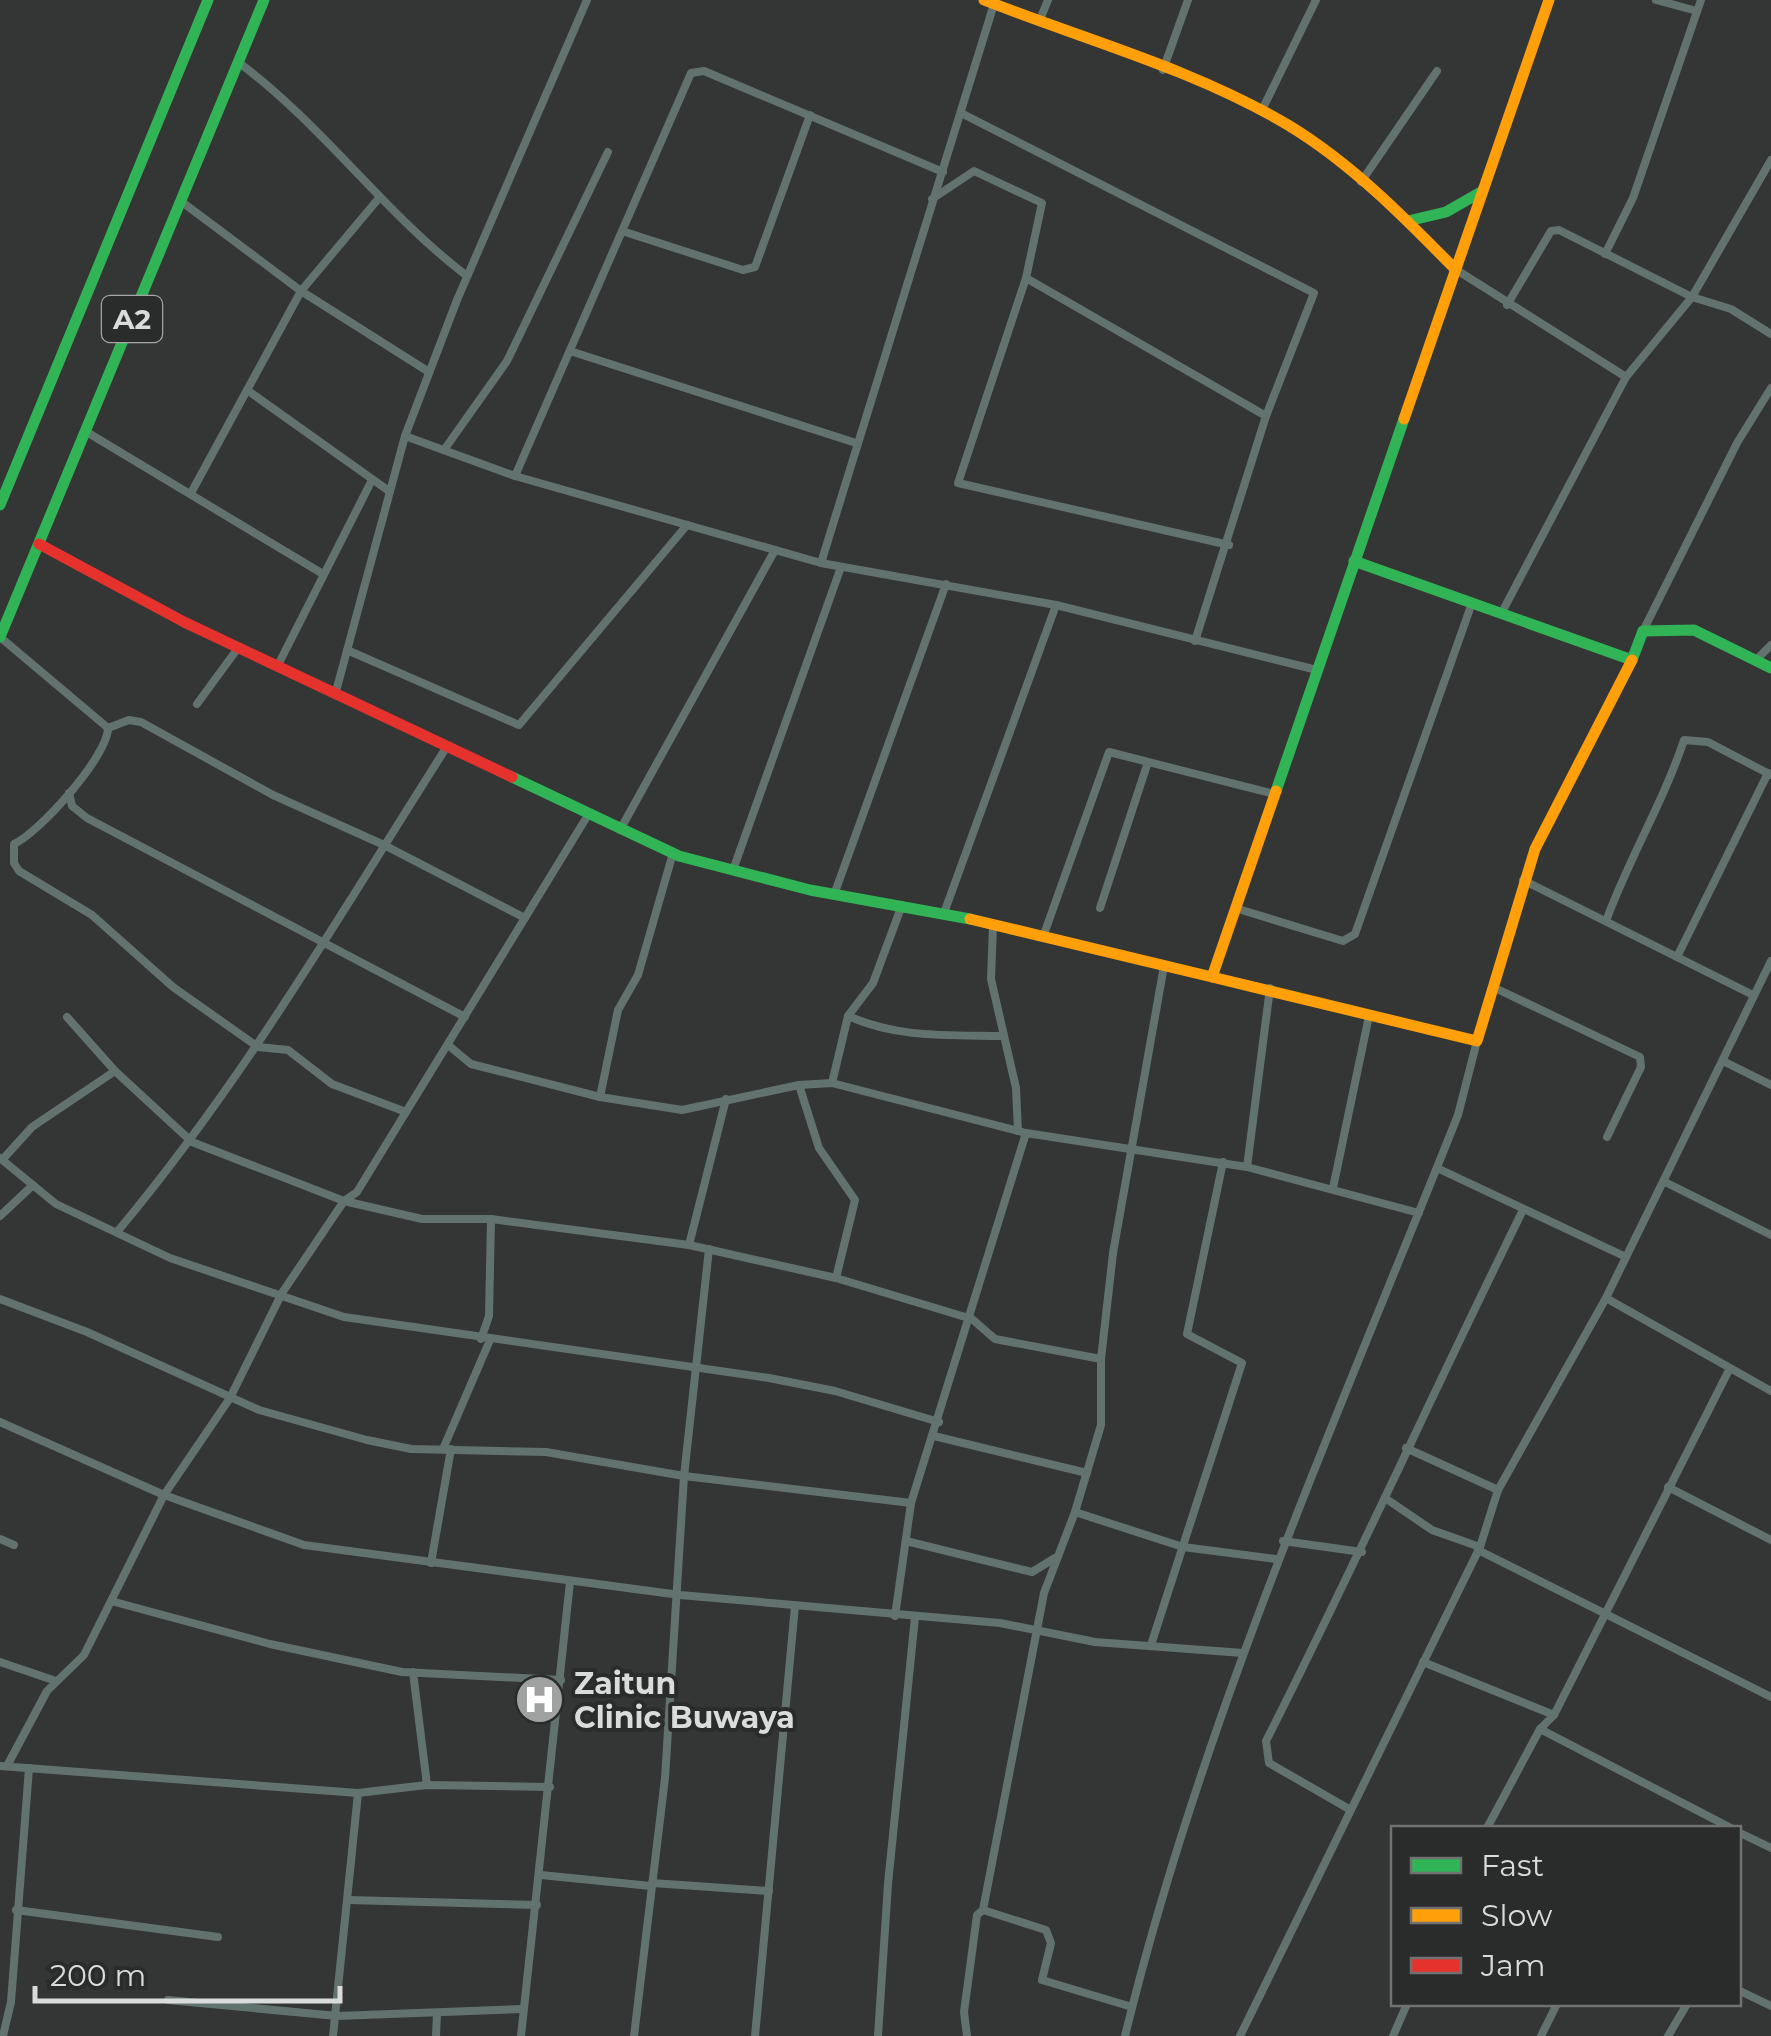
<svg xmlns="http://www.w3.org/2000/svg" width="1771" height="2036" viewBox="0 0 1771 2036" font-family="Montserrat,sans-serif">
	<style>
		.lines { fill: none; stroke-linecap: round; stroke-linejoin: round }
		.street { stroke: #62736f; stroke-width: 8 }
		.fast { stroke: #30b455; stroke-width: 11 }
		.slow { stroke: #ff9f0a; stroke-width: 11 }
		.jam { stroke: #e5322d; stroke-width: 11 }
		.labels { text-anchor: middle; dominant-baseline: central; stroke-width: 8; stroke-linejoin: round; paint-order: stroke }
		.shield { fill: #292c2b; stroke: #a5a7a6; stroke-width: 2.5 }
		.shield-label { font-size: 28px; font-weight: bold; fill: #dadcdb }
		.poi-label { font-size: 30px; font-weight: bold; fill: #dadcdb; stroke: #292c2b; text-anchor: start }
	</style>
	<rect width="100%" height="100%" fill="#343535"/>
	<g class="lines">
		<!-- street -->
		<g class="street">
			<path d="M1656,0L1697,11"/>
			<path d="M1039,22L1048,0"/>
			<path d="M238,62C323,125 383,212 467,276"/>
			<path d="M1163,70L1188,0"/>
			<path d="M1262,110L1316,0"/>
			<path d="M961,113L1314,293L1266,416L1195,641"/>
			<path d="M1361,182L1437,71"/>
			<path d="M932,199L974,171L1042,203L1026,278L1266,416"/>
			<path d="M182,202L301,291L429,372"/>
			<path d="M622,231L743,270L755,267L810,115"/>
			<path d="M1605,254L1633,198L1701,0"/>
			<path d="M1455,269L1626,377"/>
			<path d="M1026,278L958,483L1229,545"/>
			<path d="M1507,305L1551,231L1559,230L1692,297L1731,309L1771,334"/>
			<path d="M570,351L856,443"/>
			<path d="M247,390L389,491"/>
			<path d="M85,431L323,574"/>
			<path d="M405,436L515,476L821,563L1056,605L1317,670"/>
			<path d="M444,450L507,361L608,152"/>
			<path d="M515,476L691,73L704,71L943,172"/>
			<path d="M191,493L301,291L379,198"/>
			<path d="M821,563L994,4"/>
			<path d="M1501,614L1626,377L1692,297L1771,160"/>
			<path d="M1643,631L1737,443L1771,388"/>
			<path d="M0,637L108,728C108,756 39,833 14,844V863L19,871L92,915L173,987L258,1047L288,1050L332,1084L406,1112"/>
			<path d="M347,650L519,725L687,525"/>
			<path d="M1757,659L1771,645"/>
			<path d="M277,667L372,480"/>
			<path d="M335,695L405,436L457,300L587,0"/>
			<path d="M197,704L238,648"/>
			<path d="M108,728L129,720L141,722L273,795L384,845L525,918"/>
			<path d="M69,793L72,806L87,818L465,1017"/>
			<path d="M620,830L775,550"/>
			<path d="M733,870L841,567"/>
			<path d="M1523,880L1753,995"/>
			<path d="M834,895L946,584"/>
			<path d="M1100,908L1147,765"/>
			<path d="M1235,908L1343,941L1355,934L1472,603"/>
			<path d="M944,913L1056,605"/>
			<path d="M1606,921C1629,858 1663,803 1684,740L1708,742L1771,775"/>
			<path d="M993,926L991,979L1016,1088L1018,1131"/>
			<path d="M1043,937L1109,752L1274,794"/>
			<path d="M1677,957L1768,773"/>
			<path d="M1495,988L1640,1057L1641,1067L1607,1137"/>
			<path d="M848,1016C898,1038 946,1035 1001,1036"/>
			<path d="M67,1017L115,1071L192,1142L344,1201L422,1219H491L689,1245L836,1278L972,1319L995,1339L1101,1359"/>
			<path d="M448,1045L471,1064L600,1097L682,1110L799,1085L832,1083L1026,1133L1247,1167L1419,1213"/>
			<path d="M1725,1062L1771,1085"/>
			<path d="M832,1083L848,1016L873,983L902,905"/>
			<path d="M799,1085L819,1148L855,1200L836,1278"/>
			<path d="M600,1097L618,1010L638,975L673,853"/>
			<path d="M0,1158L56,1204L170,1258L344,1317L769,1378L835,1391L939,1422"/>
			<path d="M3,1159L32,1127L115,1071"/>
			<path d="M1247,1167L1270,988"/>
			<path d="M1437,1168L1626,1257"/>
			<path d="M1665,1182L1771,1235"/>
			<path d="M1333,1188L1369,1016"/>
			<path d="M0,1216L33,1185"/>
			<path d="M117,1232C245,1079 339,916 446,748"/>
			<path d="M689,1245L726,1099"/>
			<path d="M1606,1298L1771,1391"/>
			<path d="M0,1299L87,1332L259,1410L367,1440L411,1449L546,1452L684,1476L911,1503"/>
			<path d="M481,1339L489,1316L491,1219"/>
			<path d="M0,1422L164,1495L304,1545L680,1595L1000,1623L1095,1642L1243,1653"/>
			<path d="M934,1436L1087,1473"/>
			<path d="M1406,1448L1498,1490"/>
			<path d="M443,1449L490,1340"/>
			<path d="M1668,1487L1771,1540"/>
			<path d="M1385,1498L1432,1530L1480,1547"/>
			<path d="M1075,1512L1183,1547L1276,1559"/>
			<path d="M0,1539L14,1545"/>
			<path d="M906,1541L1032,1572L1055,1558"/>
			<path d="M1283,1541L1362,1552"/>
			<path d="M1478,1550L1771,1697"/>
			<path d="M431,1563L451,1449"/>
			<path d="M111,1601L270,1644L402,1672L561,1680"/>
			<path d="M895,1616L911,1503L1026,1133"/>
			<path d="M1151,1645L1242,1363L1187,1334L1223,1162"/>
			<path d="M0,1662L56,1681"/>
			<path d="M1423,1662L1554,1715"/>
			<path d="M413,1672L427,1785"/>
			<path d="M1540,1729L1731,1828"/>
			<path d="M0,1766L358,1793L427,1785L550,1787"/>
			<path d="M7,1766L47,1691L84,1655L164,1495L230,1398L282,1293L344,1201L357,1192L588,815"/>
			<path d="M1349,1809L1269,1763L1266,1741C1355,1566 1435,1388 1522,1212"/>
			<path d="M1487,1828L1540,1729L1554,1715L1729,1370"/>
			<path d="M1738,1832L1771,1848"/>
			<path d="M541,1875L651,1886"/>
			<path d="M652,1883L769,1891"/>
			<path d="M348,1900L537,1905"/>
			<path d="M16,1910L218,1937"/>
			<path d="M983,1910L1046,1930L1051,1943L1042,1980L1132,2007"/>
			<path d="M1738,1990L1771,2006"/>
			<path d="M168,2000L337,2016L523,2009"/>
			<path d="M3,2036L11,2002L29,1768"/>
			<path d="M333,2036L358,1793"/>
			<path d="M436,2036L437,2014"/>
			<path d="M521,2036L570,1582"/>
			<path d="M634,2036L665,1778L684,1476L709,1249"/>
			<path d="M755,2036L795,1606"/>
			<path d="M878,2036L888,1884L915,1617"/>
			<path d="M967,2036L964,2012L977,1915L983,1910L1044,1593L1075,1512L1101,1425V1359L1113,1253L1164,966"/>
			<path d="M1125,2036C1203,1716 1337,1419 1458,1115L1477,1041"/>
			<path d="M1240,2036L1480,1547L1498,1490L1606,1298L1771,961"/>
			<path d="M1393,2036L1407,2004"/>
			<path d="M1541,2036L1557,2004"/>
			<path d="M1668,2036L1687,2004"/>
		</g>
		<!-- fast -->
		<g class="fast">
			<path d="M1408,221L1446,212L1481,192"/>
			<path d="M0,505L208,0"/>
			<path d="M1354,561L1632,660L1643,631L1694,630L1771,668"/>
			<path d="M0,637L264,0"/>
			<path d="M512,777L679,856L810,890L970,919"/>
			<path d="M1276,791L1404,419"/>
		</g>
		<!-- slow -->
		<g class="slow">
			<path d="M984,0C1085,40 1194,69 1288,125C1351,163 1404,217 1455,269"/>
			<path d="M1404,419L1549,0"/>
			<path d="M970,919L1212,977L1276,791"/>
			<path d="M1212,977L1477,1041L1535,849L1632,660"/>
		</g>
		<!-- jam -->
		<path class="jam" d="M39,544L184,622L512,777"/>
	</g>
	<!-- icons -->
	<defs>
		<symbol id="hospital-disc" viewBox="-11 -11 22 22"><circle r="9.5" fill="#a0a2a1" stroke="#292c2b"/><path d="M-5-5h3v3.5h4V-5h3V5h-3V1.5h-4V5h-3Z" fill="#fff"/></symbol>
	</defs>
	<g fill-rule="evenodd">
		<use href="#hospital-disc" x="512" y="1672" width="55" height="55"/>
	</g>
	<g class="labels">
		<!-- shield labels -->
		<rect class="shield" x="102" y="296" width="60" height="46" rx="8"/>
		<g class="shield-label">
			<text x="132" y="319">A2</text>
		</g>
		<!-- poi labels -->
		<g class="poi-label">
			<text x="574" y="1683">Zaitun<tspan x="574" dy="34">Clinic Buwaya</tspan></text>
		</g>
	</g>
	<!-- legend -->
	<rect x="1391" y="1826" width="350" height="180" fill="#292c2b" stroke="#707271" stroke-width="2.5"/>
	<rect x="1411" y="1858" width="50" height="15" fill="#30b455" stroke="#707271" stroke-width="2.5"/>
	<text x="1481" y="1876" font-size="30" fill="#dadcdb">Fast</text>
	<rect x="1411" y="1908" width="50" height="15" fill="#ff9f0a" stroke="#707271" stroke-width="2.5"/>
	<text x="1481" y="1926" font-size="30" fill="#dadcdb">Slow</text>
	<rect x="1411" y="1958" width="50" height="15" fill="#e5322d" stroke="#707271" stroke-width="2.5"/>
	<text x="1481" y="1976" font-size="30" fill="#dadcdb">Jam</text>
	<!-- scale -->
	<path d="M35 1986v15h305v-15" fill="none" stroke="#dadcdb" stroke-width="5"/>
	<text x="50" y="1986" font-size="30" fill="#dadcdb" stroke="#292c2b" stroke-width="8" paint-order="stroke">200 m</text>
</svg>
